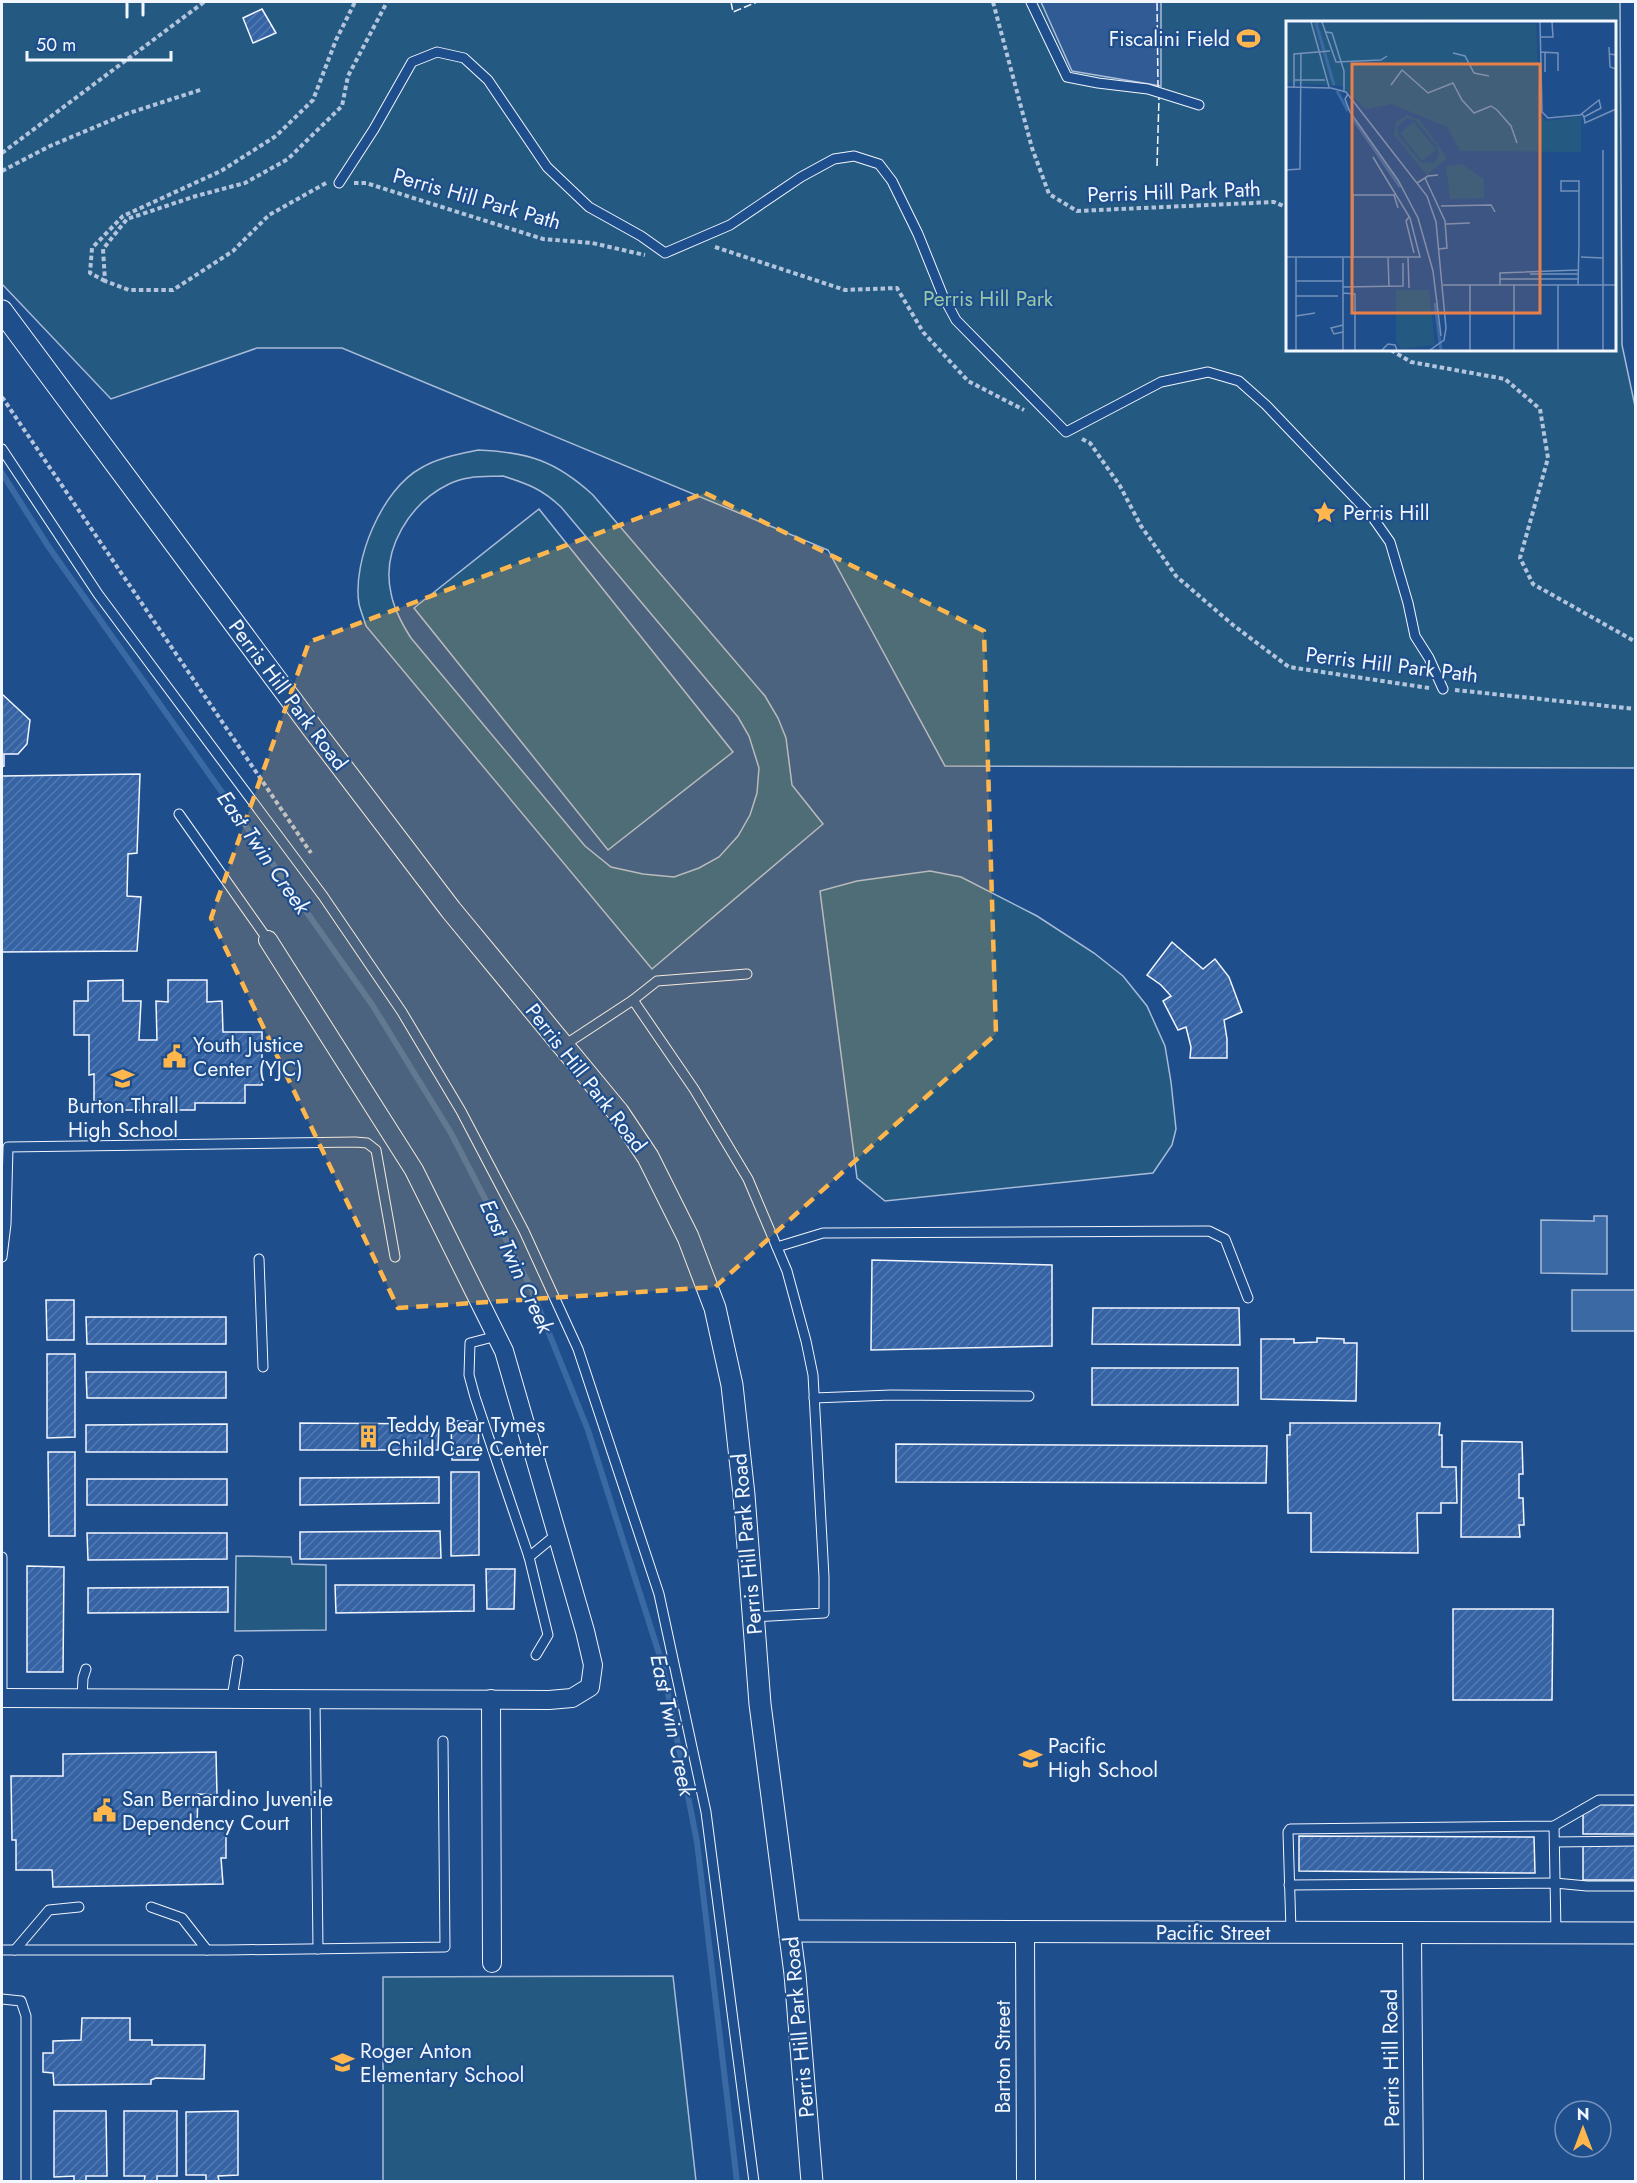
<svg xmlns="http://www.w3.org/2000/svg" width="1637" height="2183" viewBox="0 0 1637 2183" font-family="Jost,sans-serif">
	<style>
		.green { fill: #245a82; stroke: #a8bbd7; stroke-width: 1.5; fill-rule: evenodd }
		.parking { fill: #305b95; stroke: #a8bbd7; stroke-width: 1.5 }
		.water { fill: #3b69a3; stroke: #a8bbd7; stroke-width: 1.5 }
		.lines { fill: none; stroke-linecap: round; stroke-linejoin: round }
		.stream { stroke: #3b69a3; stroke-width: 6 }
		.building { fill: url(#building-hatch); stroke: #f2f6ff; stroke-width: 1.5 }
		.service-casing { stroke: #f2f6ff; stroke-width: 11 }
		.minor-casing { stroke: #f2f6ff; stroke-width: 20 }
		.tertiary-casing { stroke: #f2f6ff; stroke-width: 23 }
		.path { stroke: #b3c4dc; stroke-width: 4; stroke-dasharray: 4.5 3; stroke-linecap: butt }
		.service { stroke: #1f4e8c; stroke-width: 9 }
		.minor { stroke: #1f4e8c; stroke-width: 18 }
		.tertiary { stroke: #1f4e8c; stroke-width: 21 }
		.fence { stroke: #f2f6ff; stroke-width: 1.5; stroke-dasharray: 8 3; stroke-linecap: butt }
		.wall { stroke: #f2f6ff; stroke-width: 3 }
		.marked { fill: #ffb74d; fill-opacity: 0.2; stroke: #ffb74d; stroke-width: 4.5; stroke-dasharray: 12 8; stroke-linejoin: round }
		.labels { text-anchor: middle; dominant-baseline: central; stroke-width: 4.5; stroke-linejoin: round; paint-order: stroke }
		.poi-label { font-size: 21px; fill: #f2f6ff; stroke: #1f4e8c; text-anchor: start }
		.street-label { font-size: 21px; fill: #f2f6ff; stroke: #1f4e8c }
		.park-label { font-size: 21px; fill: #97c8a6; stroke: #1f4e8c }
		.water-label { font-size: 22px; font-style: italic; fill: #f2f6ff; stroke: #1f4e8c }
		.inset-river { fill: none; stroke: #3b69a3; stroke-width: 3 }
		.inset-road { fill: none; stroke: #7391ba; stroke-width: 1.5 }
		.view { fill: #ea8049; fill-opacity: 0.15; stroke: #ea8049; stroke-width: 3 }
		.inset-edge { fill: none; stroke: #f2f6ff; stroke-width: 3 }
	</style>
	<defs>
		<pattern id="building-hatch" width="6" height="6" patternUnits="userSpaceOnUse" patternTransform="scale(1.5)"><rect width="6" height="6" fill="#3563a3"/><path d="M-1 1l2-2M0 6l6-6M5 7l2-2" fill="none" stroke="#537ab1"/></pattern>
	</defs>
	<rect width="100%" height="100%" fill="#1f4e8c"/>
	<!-- green -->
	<g class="green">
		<path d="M2,2H1620L1622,345L1636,411L1635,768L945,766L828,550L342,348H257L111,399L2,284ZM1288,22H1614V350H1288Z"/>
		<path d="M478,450C528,452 556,461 593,495L765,696L778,718L786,738L792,785L823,824L652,969L366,626C364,619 361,612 359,604C352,561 382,489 421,468C437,458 459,454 478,450ZM503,476C528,484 542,489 561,507L738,717L749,736L759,768L757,793L750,815L738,836L719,857L699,868L674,877L643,874L611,867L585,846L411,638C402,624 394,610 391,593C381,549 410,503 449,484C466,475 486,477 503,476Z"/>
		<path d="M539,509L733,752L608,850L414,608Z"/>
		<path d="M930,871L961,877L1037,916L1094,953L1123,976L1147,1006L1165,1046L1171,1082L1176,1129L1172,1145L1153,1173L885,1201L857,1178L820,891L857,881Z"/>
		<path d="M236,1556L291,1557L292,1564L326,1565V1630L235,1631Z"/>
		<path d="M673,1976L696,2181H383V1977Z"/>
	</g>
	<!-- parking -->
	<path class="parking" d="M1041,2H1161V86L1072,71Z"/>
	<!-- water -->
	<g class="water">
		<path d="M1594,1216H1607V1274L1541,1273V1220L1594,1221Z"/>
		<rect x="1572" y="1290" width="63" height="41"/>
	</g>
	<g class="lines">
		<!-- stream -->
		<path class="stream" d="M2,473L48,546L373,1006L451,1133L530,1286L588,1430L662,1663L697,1842L737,2182"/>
	</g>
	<!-- building -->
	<g class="building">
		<path d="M262,9L276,33L253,43L243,18Z"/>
		<path d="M2,694L30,720L27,744L18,754H4V766L2,767Z"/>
		<path d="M140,774L137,853L128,854L127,896L141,897L137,951L2,952V776Z"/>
		<path d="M1172,942L1203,969L1215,959L1229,977L1242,1012L1224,1020L1227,1039V1058H1190L1191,1047L1186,1027L1178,1030L1163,1001L1171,996L1161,985L1147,975Z"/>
		<path d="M123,980V1001H141L139,1040H157L156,1001L168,1002V980H207V1002L222,1001L223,1032H262V1085H245V1103H195V1110H107V1104H94V1074L89,1075V1035H74V1001H88V981Z"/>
		<path d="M872,1260L1052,1265V1346L871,1350Z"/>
		<path d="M46,1300H74V1340H47Z"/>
		<path d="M1093,1308H1239L1240,1345L1092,1344Z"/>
		<path d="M86,1317H226V1344H87Z"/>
		<path d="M1317,1338L1344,1339V1343H1357L1356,1401L1261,1399V1339H1294V1343L1317,1342Z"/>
		<path d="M47,1354H75V1437L47,1438Z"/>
		<rect x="1092" y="1368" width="146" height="37"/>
		<path d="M86,1372H226V1398H87Z"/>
		<path d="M451,1421H479L478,1460H452Z"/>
		<path d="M300,1423L439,1424L438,1450H300Z"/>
		<path d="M1290,1423H1440L1439,1435H1442V1467H1456L1457,1503H1441V1513H1417L1418,1553L1311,1552V1513H1288L1287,1435H1290Z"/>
		<path d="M227,1424V1452H86V1425Z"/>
		<path d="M1462,1441L1522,1442L1523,1474H1519V1498H1523L1524,1525H1519L1520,1537H1461Z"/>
		<path d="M896,1444L1267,1446L1266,1483L896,1482Z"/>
		<path d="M48,1452H75V1536H49Z"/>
		<path d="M451,1472H479V1555L451,1556Z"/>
		<path d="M439,1477V1503L300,1505V1478Z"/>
		<rect x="87" y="1479" width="140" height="26"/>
		<path d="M440,1531L441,1558L300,1559V1532Z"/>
		<path d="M87,1533H227V1559L88,1560Z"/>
		<path d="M27,1566L64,1567L63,1672H27Z"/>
		<path d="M486,1569H515L514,1609H487Z"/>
		<path d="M335,1585H474V1611L336,1613Z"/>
		<path d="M228,1587V1612L88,1613V1588Z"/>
		<path d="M1453,1609H1553L1552,1700H1453Z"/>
		<path d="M216,1752L217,1795L198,1794L197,1826L226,1827V1858H221L223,1884L53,1887L52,1870H16V1840H12L11,1776H63V1754Z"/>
		<path d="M1583,1804L1636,1805V1834H1583Z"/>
		<path d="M1299,1836L1534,1837L1535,1873L1299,1871Z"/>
		<path d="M1583,1844L1636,1845V1880H1583Z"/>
		<path d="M82,2018H130V2040H152V2045H205L204,2079L156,2078L151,2080V2084L54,2085L53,2073L43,2072V2053H53V2041L81,2040Z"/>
		<path d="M54,2111H106L107,2176H86V2182H74V2176L54,2177Z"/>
		<path d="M124,2111H177V2176H157V2182H144L145,2176H124Z"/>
		<path d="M238,2111V2175L218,2176L219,2181H206V2175H186V2112Z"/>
	</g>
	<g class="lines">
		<defs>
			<g id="service">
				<path d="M1031,2L1067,77L1098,83L1148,89L1199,105"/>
				<path d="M339,183L374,129L412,62L437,52L464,58L488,80L547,167L589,207L641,236L665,253L730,225L801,177L834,159L854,156L879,164L892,181L918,234L943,296L956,320L1066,432L1161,382L1208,372L1239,381L1266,405L1371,515L1390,542L1408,603L1415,636L1429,658L1443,689"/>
				<path d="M2,449L98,594L323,896L402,1012L461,1111L524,1231L578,1349L659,1594L706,1812L754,2182"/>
				<path d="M179,814L268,940"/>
				<path d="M633,1000L694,1089L748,1179L787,1271L806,1341L813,1375L824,1577V1613L754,1617"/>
				<path d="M563,1046L633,1000L657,981L747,974"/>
				<path d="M777,1247L823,1233L1209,1231L1225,1239L1248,1298"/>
				<path d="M2,1257L6,1224L8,1147L355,1142L367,1143L376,1150L395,1257"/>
				<path d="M259,1259L263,1367"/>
				<path d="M497,1336L470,1343L469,1375L475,1397L529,1557L548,1635L536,1655"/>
				<path d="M814,1398L891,1395L1029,1396"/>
				<path d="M2,1557V1698"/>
				<path d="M529,1557L557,1534"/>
				<path d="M82,1698L83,1678L86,1669"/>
				<path d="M232,1698L238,1660"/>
				<path d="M315,1699L318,1949"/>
				<path d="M1554,1826L1556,1932"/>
				<path d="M1555,1842L1636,1841"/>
				<path d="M1289,1885L1555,1883L1587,1886H1636"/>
				<path d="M151,1907L182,1918L207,1950"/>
				<path d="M1291,1931L1288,1832L1290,1829L1554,1826L1599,1800H1636"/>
				<path d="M2,1950H227L445,1947L443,1741"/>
				<path d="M15,1950L49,1910L79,1907"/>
				<path d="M2,1999L21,2001L26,2016V2182"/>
			</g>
			<g id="minor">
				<path d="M2,1698L549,1700L572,1698L590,1687L593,1665L585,1631L504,1351L414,1170L268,940"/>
				<path d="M491,1699L492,1963"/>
				<path d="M1025,1932L1026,2182"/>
				<path d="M1412,1934L1414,2182"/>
			</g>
			<g id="tertiary">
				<path d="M2,311L313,729L451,910L618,1112L648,1157L688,1237L715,1308L732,1385L744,1495L760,1704L795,1974L812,2182"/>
				<path d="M791,1931L1636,1933"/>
			</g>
		</defs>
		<!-- service casing -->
		<use href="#service" class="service-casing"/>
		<!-- minor casing -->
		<use href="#minor" class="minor-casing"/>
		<!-- tertiary casing -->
		<use href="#tertiary" class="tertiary-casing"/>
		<!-- path -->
		<g class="path">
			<path d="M993,2L1032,148L1049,194L1077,211L1274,202L1288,208"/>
			<path d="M2,153L204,2"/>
			<path d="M2,171L50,146L126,114L203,89"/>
			<path d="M326,183L269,215L233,251L173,290H129L105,281L103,249L127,219L196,196L245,183L288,159L342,106L348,76L387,2"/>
			<path d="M354,183H366L543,239L592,243L645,255"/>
			<path d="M715,247L845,290L897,288L923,332L968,381L1024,410"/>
			<path d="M105,281L90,273L92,248L123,216L221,171L276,136L313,100L336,40L355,2"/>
			<path d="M1391,350L1411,362L1505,379L1540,409L1548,458L1520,558L1533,584L1636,642"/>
			<path d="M2,397L311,853"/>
			<path d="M1082,439L1090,443L1120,486L1141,526L1176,576L1233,625L1289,667L1429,688"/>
			<path d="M1455,690L1636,709"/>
		</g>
		<!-- service -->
		<use href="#service" class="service"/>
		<!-- minor -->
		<use href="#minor" class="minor"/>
		<!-- tertiary -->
		<use href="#tertiary" class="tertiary"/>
		<!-- fence -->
		<g class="fence">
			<path d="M731,2L733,12L757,2"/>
			<path d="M1157,3L1158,87"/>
			<path d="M1157,166L1159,98"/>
		</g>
		<!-- wall -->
		<g class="wall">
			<path d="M127,2V17"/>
			<path d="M143,2V15"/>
		</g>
	</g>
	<!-- marked area -->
	<path class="marked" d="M705,493L984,631L996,1034L715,1287L398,1308L211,918L309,642Z"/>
	<!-- icons -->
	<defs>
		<symbol id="stadium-bare" viewBox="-9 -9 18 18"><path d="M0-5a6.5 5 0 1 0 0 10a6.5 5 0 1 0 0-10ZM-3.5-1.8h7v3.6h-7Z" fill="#ffb74d" stroke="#1f4e8c" stroke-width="2.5" paint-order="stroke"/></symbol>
		<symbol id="sight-bare" viewBox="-9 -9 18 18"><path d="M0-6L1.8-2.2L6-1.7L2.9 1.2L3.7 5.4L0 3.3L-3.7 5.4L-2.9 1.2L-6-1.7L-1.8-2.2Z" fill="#ffb74d" stroke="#1f4e8c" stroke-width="2.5" paint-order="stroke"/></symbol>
		<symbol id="civic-bare" viewBox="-9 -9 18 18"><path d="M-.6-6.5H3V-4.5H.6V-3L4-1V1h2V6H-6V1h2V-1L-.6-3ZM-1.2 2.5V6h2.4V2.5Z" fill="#ffb74d" stroke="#1f4e8c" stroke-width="2.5" paint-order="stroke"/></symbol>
		<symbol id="school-bare" viewBox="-9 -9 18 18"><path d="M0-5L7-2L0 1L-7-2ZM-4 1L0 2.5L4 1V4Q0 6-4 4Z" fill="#ffb74d" stroke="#1f4e8c" stroke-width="2.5" paint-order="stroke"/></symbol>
		<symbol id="building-bare" viewBox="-9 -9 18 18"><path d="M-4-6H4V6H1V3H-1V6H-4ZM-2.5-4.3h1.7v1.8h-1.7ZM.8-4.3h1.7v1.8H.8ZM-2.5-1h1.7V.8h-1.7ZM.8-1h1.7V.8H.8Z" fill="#ffb74d" stroke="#1f4e8c" stroke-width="2.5" paint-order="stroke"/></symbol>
	</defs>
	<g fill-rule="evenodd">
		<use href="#stadium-bare" x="1232" y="22" width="33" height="33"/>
		<use href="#sight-bare" x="1308" y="496" width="33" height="33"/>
		<use href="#civic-bare" x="158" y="1040" width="33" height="33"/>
		<use href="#school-bare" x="106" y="1062" width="33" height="33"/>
		<use href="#building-bare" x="352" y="1420" width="33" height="33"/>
		<use href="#school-bare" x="1014" y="1742" width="33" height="33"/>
		<use href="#civic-bare" x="88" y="1794" width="33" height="33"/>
		<use href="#school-bare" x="326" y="2046" width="33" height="33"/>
	</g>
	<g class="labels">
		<!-- poi labels -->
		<g class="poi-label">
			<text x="1230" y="39" text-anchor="end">Fiscalini Field</text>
			<text x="1343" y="513">Perris Hill</text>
			<text x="193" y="1045">Youth Justice<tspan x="193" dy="24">Center (YJC)</tspan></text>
			<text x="123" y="1106" text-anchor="middle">Burton Thrall<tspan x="123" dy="24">High School</tspan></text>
			<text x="387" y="1425">Teddy Bear Tymes<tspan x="387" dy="24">Child Care Center</tspan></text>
			<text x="1048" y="1746">Pacific<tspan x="1048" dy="24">High School</tspan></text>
			<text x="122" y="1799">San Bernardino Juvenile<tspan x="122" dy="24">Dependency Court</tspan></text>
			<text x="360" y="2051">Roger Anton<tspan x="360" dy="24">Elementary School</tspan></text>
		</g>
		<!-- street labels -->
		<g class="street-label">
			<text transform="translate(1174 192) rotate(-2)">Perris Hill Park Path</text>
			<text transform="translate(477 199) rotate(16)">Perris Hill Park Path</text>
			<text transform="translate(1392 665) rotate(7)">Perris Hill Park Path</text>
			<text transform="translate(288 695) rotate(53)">Perris Hill Park Road</text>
			<text transform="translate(586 1078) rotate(52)">Perris Hill Park Road</text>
			<text transform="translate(747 1544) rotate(-95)">Perris Hill Park Road</text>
			<text x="1213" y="1933">Pacific Street</text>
			<text transform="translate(799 2027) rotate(-95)">Perris Hill Park Road</text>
			<text transform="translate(1003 2057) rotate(-90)">Barton Street</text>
			<text transform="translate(1391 2058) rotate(-91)">Perris Hill Road</text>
		</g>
		<!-- park labels -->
		<g class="park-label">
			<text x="988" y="299">Perris Hill Park</text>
		</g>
		<!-- water labels -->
		<g class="water-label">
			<text transform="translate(264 852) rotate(55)">East Twin Creek</text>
			<text transform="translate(517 1266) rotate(65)">East Twin Creek</text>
			<text transform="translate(673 1725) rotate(78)">East Twin Creek</text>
		</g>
	</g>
	<!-- overview -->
	<g transform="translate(1286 21)">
		<rect width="330" height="330" fill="#1f4e8c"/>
		<path d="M0,2L250,3L254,95L261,100L295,95V131L174,130L161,106L106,83L79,88L56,65L0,62ZM121,94L134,99L161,137L141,154L108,114L110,101ZM120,97L129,99L151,125L153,134L149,141L136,142L113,116L111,106ZM128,101L150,129L136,140L114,112ZM176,143L198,158V177L164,178L160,145ZM110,269H143L149,324L115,328L110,320Z" fill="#245a82" fill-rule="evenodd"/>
		<path class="inset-river" d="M30,2L48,64M51,70L62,90M68,99L114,166M149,282L155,329"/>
		<path class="inset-road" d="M25,1L43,66M36,1L50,41L95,39L101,35M254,1L256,91L262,97L294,94L313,79L315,87L298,96L296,93M40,11L46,12L58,50V70M254,16H267L266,1M323,26L324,46L330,48V34L324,33M255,31L272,32V50M259,31V51M167,32L179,35L188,52L203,55M8,59H39M105,64L116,49L142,72L167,62L176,79L188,92L205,85L211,89L225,105L231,122M0,66L45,67L60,71L141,175L150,201L160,307L158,319L144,329M8,66V33L44,30M62,73L59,78L64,91L112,159L132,197L147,250L155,315M298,96L299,102L330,88M0,149L14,148L15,33M139,157L159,200L161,227L153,228M131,162L142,155L152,154M155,185L205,184L209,191M123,196L120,200L128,232M160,203L184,202M0,236H134L124,197L87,136M295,236L317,237M67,237V174H108L112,187M102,237L103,265M122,237L123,267M244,253H292M214,258H292M10,260H56M157,264H330M184,264V329M214,264V252L292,249M228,264V329M292,264L293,224V160H275V170H293M57,266L117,265V242M57,272L69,273V329M10,275H52M10,295L29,292M57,304L45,307L48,313L57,311M10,329V237M57,329V237M96,329L102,323L109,324L111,329M272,329V264M317,329V129"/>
		<path class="view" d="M66,43H254V292H66Z"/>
		<rect width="330" height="330" class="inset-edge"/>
	</g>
	<!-- border -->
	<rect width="1637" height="2183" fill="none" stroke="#f2f6ff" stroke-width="6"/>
	<!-- north arrow -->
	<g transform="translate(1583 2129)"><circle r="28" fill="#1f4e8c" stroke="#7391ba" stroke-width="1.5"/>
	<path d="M0-4.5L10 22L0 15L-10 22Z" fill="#ffb74d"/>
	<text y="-9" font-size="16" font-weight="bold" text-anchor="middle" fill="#f2f6ff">N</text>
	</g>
	<!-- scale -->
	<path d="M27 51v9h144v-9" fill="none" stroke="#f2f6ff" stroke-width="3"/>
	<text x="36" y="51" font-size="18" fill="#f2f6ff" stroke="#1f4e8c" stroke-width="4.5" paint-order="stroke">50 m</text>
</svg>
